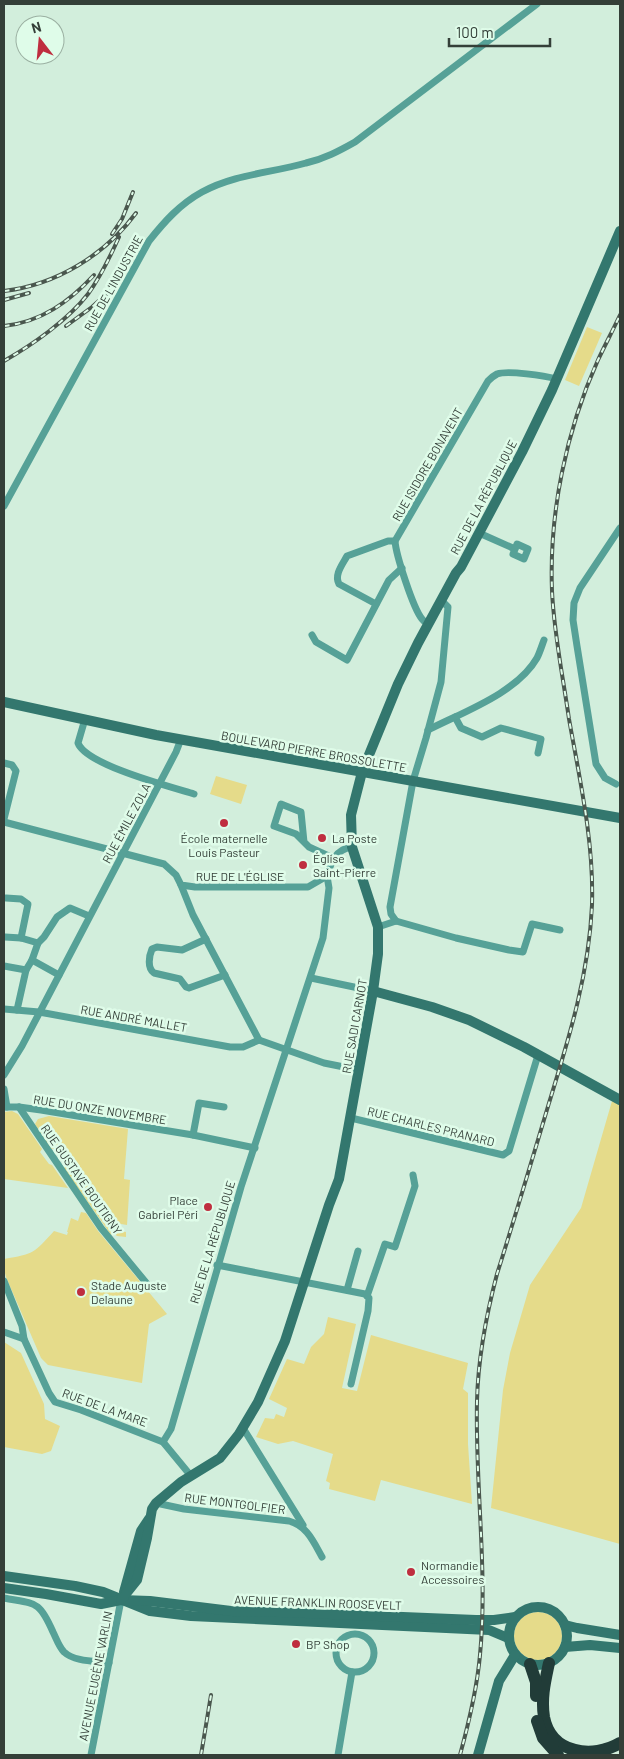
<svg xmlns="http://www.w3.org/2000/svg" width="624" height="1759" viewBox="0 0 624 1759" font-family="Barlow,sans-serif">
	<style>
		.green { fill: #e5db8a }
		.lines { fill: none; stroke-linecap: round; stroke-linejoin: round }
		.street { stroke: #56a197; stroke-width: 7 }
		.secondary { stroke: #33776e; stroke-width: 10 }
		.highway { stroke: #213c38; stroke-width: 12 }
		.rail-casing { stroke: #4a574e; stroke-width: 4 }
		.rail { stroke: #dffce9; stroke-width: 2; stroke-dasharray: 5.5; stroke-linecap: butt }
		.poi-dot { fill: #bf2e3f; stroke: #dffce9; stroke-width: 2 }
		.labels { text-anchor: middle; dominant-baseline: central; stroke-width: 5; stroke-linejoin: round; paint-order: stroke }
		.street-label { font-size: 12px; fill: #343f38; stroke: #dffce9 }
		.poi-label { font-size: 12px; fill: #343f38; stroke: #dffce9; text-anchor: start }
	</style>
	<rect width="100%" height="100%" fill="#d2eedc"/>
	<!-- green -->
	<g class="green">
		<path d="M587,327L602,333L579,386L565,380Z"/>
		<path d="M216,776L247,785L241,804L210,794Z"/>
		<path d="M612,1101L620,1105V1544L491,1508L503,1390L510,1353L530,1285L581,1208Z"/>
		<path d="M12,1111L18,1114L42,1149L40,1152L49,1164L52,1165L68,1188L4,1179V1112Z"/>
		<path d="M49,1116L128,1129L124,1179L130,1180L127,1225L121,1224L120,1231L126,1232V1237L117,1236L114,1233L111,1235L64,1168L66,1166L55,1149H51L35,1124L38,1119Z"/>
		<path d="M81,1212L86,1213L98,1231L167,1314L149,1324L142,1383L48,1365L41,1358L6,1277L4,1269V1259C34,1254 34,1253 54,1231L67,1235L68,1232H67L71,1218L78,1221Z"/>
		<path d="M328,1317L356,1324L342,1388L357,1391L371,1335L468,1363L463,1389L468,1393V1444L472,1504L381,1480L375,1501L329,1489L330,1483L326,1481L333,1454L293,1441L278,1444L256,1437L265,1418L274,1419L276,1414L284,1417L287,1408L269,1399L287,1359L304,1364L311,1347L324,1334Z"/>
		<path d="M4,1342L21,1353L44,1404L45,1419L60,1426L51,1451L42,1454L4,1447Z"/>
		<circle cx="538" cy="1636" r="24"/>
	</g>
	<g class="lines">
		<!-- street -->
		<g class="street">
			<path d="M4,506L149,241C164,222 180,204 202,192C235,174 271,173 306,163C324,159 339,151 355,142L537,4"/>
			<path d="M479,533L515,549"/>
			<path d="M517,544L528,549L524,559L513,554Z"/>
			<path d="M376,604L339,584C334,575 342,565 347,556L388,541H395"/>
			<path d="M428,623C425,622 424,622 422,619C413,608 396,555 395,541L488,381C491,378 493,376 497,374C508,370 545,376 557,379"/>
			<path d="M312,635L316,642L347,660L389,580L402,568"/>
			<path d="M455,717L461,728L482,737L501,728L541,739L538,753"/>
			<path d="M85,719L78,743C86,765 171,787 194,794"/>
			<path d="M428,730C463,712 517,693 537,658C540,652 542,645 544,640"/>
			<path d="M4,763L12,765L16,771L4,819"/>
			<path d="M616,784L605,778L596,764L577,646L573,620L574,603L580,588L620,528"/>
			<path d="M4,822L164,864L176,875L181,885L195,887H308L327,876C331,862 336,849 352,847"/>
			<path d="M304,842L296,834L274,826L281,804L301,812L304,842L309,847L333,858"/>
			<path d="M181,885L193,915L259,1040L324,1063L359,1070"/>
			<path d="M6,898L21,899L28,904L21,938L38,943"/>
			<path d="M396,921L391,914L390,907L413,781L426,738L441,682L448,607L441,600"/>
			<path d="M378,927L396,921L456,938L509,950L523,952L532,924L560,930"/>
			<path d="M5,937L21,938"/>
			<path d="M206,939L182,950L157,947L152,949C149,956 147,968 154,973L180,979L186,987L189,988L225,975"/>
			<path d="M32,960L59,975"/>
			<path d="M4,966L26,970"/>
			<path d="M311,978L373,991"/>
			<path d="M4,1009L39,1012L230,1047H243L259,1040"/>
			<path d="M17,1010L26,970L32,960L38,943L44,937L57,917L70,908L89,916"/>
			<path d="M4,1075L22,1046L176,752L181,739"/>
			<path d="M4,1089L7,1107"/>
			<path d="M4,1107H19L41,1110L193,1135L255,1148"/>
			<path d="M19,1107L101,1228L148,1285"/>
			<path d="M351,1118L503,1155L509,1151L538,1055"/>
			<path d="M193,1135L199,1103L224,1107"/>
			<path d="M217,1265L365,1294L369,1298L368,1311L351,1384"/>
			<path d="M4,1281L22,1326L24,1339"/>
			<path d="M347,1290L358,1251"/>
			<path d="M367,1296L385,1244L395,1247L415,1186L413,1175"/>
			<path d="M4,1332L24,1339L49,1393L55,1402L81,1410L163,1442L191,1476"/>
			<path d="M243,1428L303,1525"/>
			<path d="M163,1442L171,1429L241,1187L323,938L329,888L327,876"/>
			<path d="M156,1503L184,1509L289,1521C307,1526 313,1541 322,1557"/>
			<path d="M4,1598C36,1604 39,1600 53,1632C56,1638 59,1647 64,1652C75,1662 95,1661 109,1663"/>
			<circle cx="355" cy="1653" r="19"/>
			<path d="M91,1755L121,1600"/>
			<path d="M338,1755L352,1672"/>
		</g>
		<!-- secondary -->
		<g class="secondary">
			<path d="M4,702L156,735L620,818"/>
			<path d="M373,991L432,1007L469,1020L524,1047L620,1100"/>
			<path d="M4,1576L75,1586L103,1592L150,1611L191,1616L489,1630L508,1638"/>
			<path d="M4,1588L46,1594L101,1604L121,1600L150,1601L231,1611L281,1612L476,1620H494L515,1617"/>
			<path d="M124,1592L141,1531L149,1519"/>
			<path d="M121,1600L137,1580L147,1538L152,1509L156,1503L181,1482L220,1458L239,1434L258,1402L285,1341L329,1205L339,1179L373,991L378,954V927L352,847L351,815L362,772L398,684L418,643L456,573L461,567L522,452L552,390L620,231"/>
			<circle cx="538" cy="1636" r="29"/>
			<path d="M565,1625L577,1628L620,1635"/>
			<path d="M565,1647L590,1645L620,1648"/>
			<path d="M478,1755L499,1681L515,1655"/>
		</g>
		<!-- highway -->
		<g class="highway">
			<path d="M549,1663C545,1682 541,1698 544,1717C551,1754 593,1759 620,1743"/>
			<path d="M530,1664L536,1682V1696"/>
			<path d="M537,1721L543,1738L558,1755"/>
		</g>
		<defs>
			<g id="rail">
				<path d="M112,234L122,219L133,192"/>
				<path d="M4,291C56,285 105,255 136,213"/>
				<path d="M4,300L29,293"/>
				<path d="M4,326C41,322 69,302 94,275"/>
				<path d="M66,326L92,307L113,288"/>
				<path d="M4,361C32,345 68,320 88,294C101,276 110,257 119,237"/>
				<path d="M201,1755L211,1695"/>
				<path d="M460,1755C469,1722 477,1689 480,1655C488,1571 475,1486 477,1401C478,1358 486,1316 497,1274C515,1217 532,1160 549,1103C569,1038 589,974 592,905C594,842 580,781 569,719C563,677 554,634 552,591C549,513 566,431 598,360C605,345 613,330 620,315"/>
			</g>
		</defs>
		<!-- rail casing -->
		<use href="#rail" class="rail-casing"/>
		<!-- rail -->
		<use href="#rail" class="rail"/>
	</g>
	<!-- markers -->
	<g class="poi-dot">
		<circle cx="224" cy="823" r="5"/>
		<circle cx="322" cy="838" r="5"/>
		<circle cx="303" cy="865" r="5"/>
		<circle cx="208" cy="1207" r="5"/>
		<circle cx="81" cy="1292" r="5"/>
		<circle cx="411" cy="1572" r="5"/>
		<circle cx="296" cy="1644" r="5"/>
	</g>
	<g class="labels">
		<!-- street labels -->
		<g class="street-label">
			<text transform="translate(113 283) rotate(-61)">RUE DE L'INDUSTRIE</text>
			<text transform="translate(427 464) rotate(-60)">RUE ISIDORE BONAVENT</text>
			<text transform="translate(483 497) rotate(-62)">RUE DE LA RÉPUBLIQUE</text>
			<text transform="translate(314 751) rotate(10)">BOULEVARD PIERRE BROSSOLETTE</text>
			<text transform="translate(126 823) rotate(-62)">RUE ÉMILE ZOLA</text>
			<text x="240" y="876">RUE DE L'ÉGLISE</text>
			<text transform="translate(134 1018) rotate(10)">RUE ANDRÉ MALLET</text>
			<text transform="translate(354 1026) rotate(-80)">RUE SADI CARNOT</text>
			<text transform="translate(100 1109) rotate(9)">RUE DU ONZE NOVEMBRE</text>
			<text transform="translate(431 1126) rotate(14)">RUE CHARLES PRANARD</text>
			<text transform="translate(82 1179) rotate(55)">RUE GUSTAVE BOUTIGNY</text>
			<text transform="translate(212 1242) rotate(-73)">RUE DE LA RÉPUBLIQUE</text>
			<text transform="translate(105 1407) rotate(20)">RUE DE LA MARE</text>
			<text transform="translate(235 1503) rotate(7)">RUE MONTGOLFIER</text>
			<text transform="translate(318 1602) rotate(2)">AVENUE FRANKLIN ROOSEVELT</text>
			<text transform="translate(95 1676) rotate(-79)">AVENUE EUGÈNE VARLIN</text>
		</g>
		<!-- poi labels -->
		<g class="poi-label">
			<text x="224" y="838" text-anchor="middle">École maternelle<tspan x="224" dy="14">Louis Pasteur</tspan></text>
			<text x="332" y="838">La Poste</text>
			<text x="313" y="858">Église<tspan x="313" dy="14">Saint-Pierre</tspan></text>
			<text x="198" y="1200" text-anchor="end">Place<tspan x="198" dy="14">Gabriel Péri</tspan></text>
			<text x="91" y="1285">Stade Auguste<tspan x="91" dy="14">Delaune</tspan></text>
			<text x="421" y="1565">Normandie<tspan x="421" dy="14">Accessoires</tspan></text>
			<text x="306" y="1644">BP Shop</text>
		</g>
	</g>
	<!-- border -->
	<rect width="624" height="1759" fill="none" stroke="#343f38" stroke-width="10"/>
	<!-- north arrow -->
	<g transform="translate(40 40) rotate(344)"><circle r="24" fill="#dffce9" stroke="#9bb0a2"/>
	<path d="M0-4L9 19L0 12L-9 19Z" fill="#bf2e3f"/>
	<text y="-8" font-size="14" font-weight="bold" text-anchor="middle" fill="#343f38">N</text>
	</g>
	<!-- scale -->
	<path d="M449 38v8h101v-8" fill="none" stroke="#343f38" stroke-width="2.5"/>
	<text x="456" y="38" font-size="15" fill="#343f38" stroke="#dffce9" stroke-width="4" paint-order="stroke">100 m</text>
</svg>
